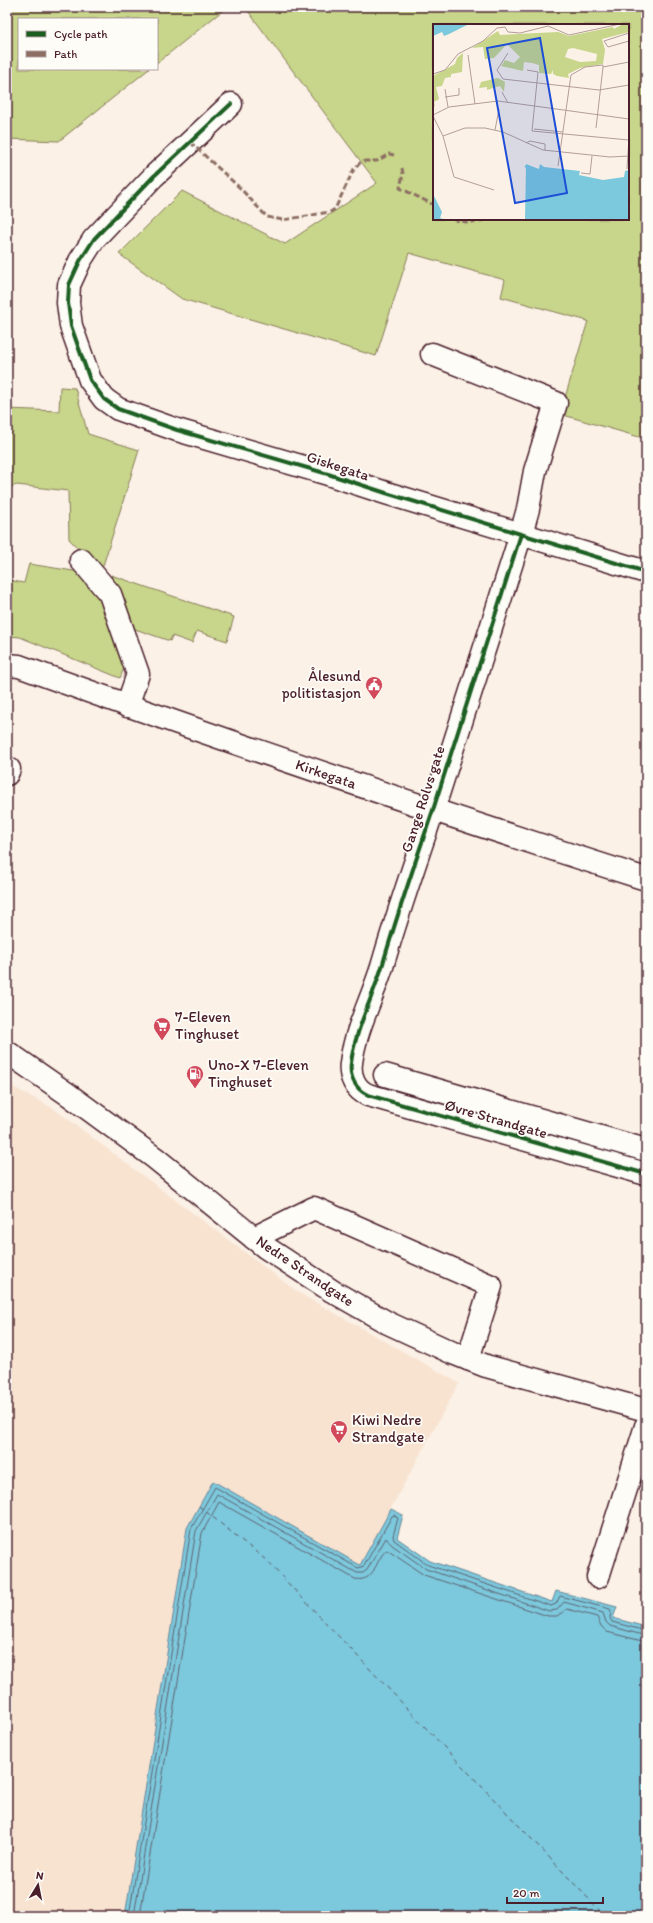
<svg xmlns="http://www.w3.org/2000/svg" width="653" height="1923" viewBox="0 0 653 1923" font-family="Itim,sans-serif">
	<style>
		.built { fill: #f8e3d1 }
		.green { fill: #c7d68a; stroke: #887a5a; fill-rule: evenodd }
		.water { fill: #7cc8dc; stroke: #688495 }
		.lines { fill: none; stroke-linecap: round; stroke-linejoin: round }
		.shore { stroke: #5e6372; stroke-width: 1 }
		.ferry { stroke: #5c5a69; stroke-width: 1; stroke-dasharray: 5 4; stroke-linecap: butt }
		.minor-casing { stroke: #4a1f2b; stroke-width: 25 }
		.highway-casing { stroke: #4a1f2b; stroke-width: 25 }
		.minor { stroke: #fdfcf7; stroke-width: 22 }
		.highway { stroke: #fdfcf7; stroke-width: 22 }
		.quiet { stroke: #8d6e63; stroke-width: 3; stroke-dasharray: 6 3; stroke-linecap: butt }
		.cycleway-casing { stroke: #fdfcf7; stroke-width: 6 }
		.cycleway { stroke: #1b5e20; stroke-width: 4 }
		.labels { text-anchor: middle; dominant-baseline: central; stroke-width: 3.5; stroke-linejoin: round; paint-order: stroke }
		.street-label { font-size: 15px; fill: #4a1f2b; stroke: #fdfcf7 }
		.poi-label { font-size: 15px; fill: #4a1f2b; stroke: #fdfcf7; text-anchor: start }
		.inset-river { fill: none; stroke: #7cc8dc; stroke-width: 2 }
		.inset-road { fill: none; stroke: #b49d9b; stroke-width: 1 }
		.view { fill: #1d4ed8; fill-opacity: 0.15; stroke: #1d4ed8; stroke-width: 2 }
		.inset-edge { fill: none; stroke: #4a1f2b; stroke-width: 2 }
	</style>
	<rect width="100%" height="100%" fill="#fbf1e6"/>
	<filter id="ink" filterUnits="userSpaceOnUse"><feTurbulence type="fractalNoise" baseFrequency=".025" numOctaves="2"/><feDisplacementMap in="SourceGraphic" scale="8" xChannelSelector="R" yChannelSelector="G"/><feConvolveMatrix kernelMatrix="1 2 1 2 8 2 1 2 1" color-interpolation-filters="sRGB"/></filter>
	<g filter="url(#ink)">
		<!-- built -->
		<path class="built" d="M7,1084L53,1108L299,1293L459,1383L360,1565L213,1481L187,1528L125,1916H7Z"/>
		<!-- green -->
		<g class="green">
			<path d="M7,7H227L157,63V19H19V69H149L59,141L7,139Z"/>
			<path d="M245,7H646V439L560,414L588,321L501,297L505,280L409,253L376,356L182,299L119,254L182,191L285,244L377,183ZM434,25H628V219H434Z"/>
			<path d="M60,387L75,388L88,434L139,450L101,572L69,539L68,491L17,485L7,488V409L59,411Z"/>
			<path d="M29,564L80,572L103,596L120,643L124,668L120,678L20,637L7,636V580L24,583Z"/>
			<path d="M111,575L234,617L227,641L197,631L192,643L172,636L170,641L129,627Z"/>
		</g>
		<!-- water -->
		<path class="water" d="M213,1481L360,1565L391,1509L403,1515L397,1538L430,1561L552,1602L556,1591L617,1607L613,1618L646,1627V1916H125L187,1528Z"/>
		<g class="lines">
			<!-- shore -->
			<g class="shore">
				<path d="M129,1916L191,1529L215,1487L358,1568L364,1566L392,1516L394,1515L398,1518L393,1536L394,1540L428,1565L551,1606L556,1604L560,1596L610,1609L611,1611L610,1618L612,1622L646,1631"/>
				<path d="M134,1916L196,1531L217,1494L357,1573H363L367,1570L386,1538L392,1545L426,1569L549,1611L557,1610L564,1602L603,1613L606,1622L610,1626L646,1636"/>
				<path d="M140,1916L202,1533L219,1502L355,1579C376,1583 375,1558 387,1550L424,1575L548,1616H557L567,1609L597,1617L601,1626L607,1632L646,1642"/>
			</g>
			<!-- ferry -->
			<path class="ferry" d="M199,1506L266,1560L605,1916"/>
			<defs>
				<g id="minor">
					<path d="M231,104L154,176L94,239L80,261L69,285L68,303L71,326L90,380L104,399L118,409L177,430L328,474L386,493L646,572"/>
					<path d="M432,354L556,403L535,471L528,509L521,534C492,626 463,718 433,810C416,860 399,909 384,960C375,993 355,1029 351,1063C349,1077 356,1090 368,1095L646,1174"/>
					<path d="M81,560L110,594L138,674L127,706"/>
					<path d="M7,665L19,666C226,742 436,812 646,879"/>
					<path d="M7,774L9,769"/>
					<path d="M385,1075L646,1150"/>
					<path d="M254,1238L314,1208L491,1286L468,1359"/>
					<path d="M598,1577L646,1426"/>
				</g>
				<path id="highway" d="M7,1052L69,1095L155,1158L265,1247L332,1291L388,1323L453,1353L486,1366L646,1410"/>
			</defs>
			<!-- minor casing -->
			<use href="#minor" class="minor-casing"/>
			<!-- highway casing -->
			<use href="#highway" class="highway-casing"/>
			<!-- minor -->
			<use href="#minor" class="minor"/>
			<!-- highway -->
			<use href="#highway" class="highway"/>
			<!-- quiet -->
			<g class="quiet">
				<path d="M190,142L240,188L267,217L283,220L330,212L335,209L354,169L360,163L365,161H377L389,154L394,155"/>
				<path d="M402,168L403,174L400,188L434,205"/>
				<path d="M453,219C464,223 476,223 486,219"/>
			</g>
			<defs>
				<g id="cycleway">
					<path d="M231,104L154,176L94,239L80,261L69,285L68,303L71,326L90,380L104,399L118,409L177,430L328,474L386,493L646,572"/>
					<path d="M521,534C492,626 463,718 433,810C416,860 399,909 384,960C375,993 355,1029 351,1063C349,1077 356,1090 368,1095L646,1174"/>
				</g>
			</defs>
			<!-- cycleway casing -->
			<use href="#cycleway" class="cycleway-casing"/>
			<!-- cycleway -->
			<use href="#cycleway" class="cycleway"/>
		</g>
	</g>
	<!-- icons -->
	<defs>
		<symbol id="civic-pin" viewBox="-11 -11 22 30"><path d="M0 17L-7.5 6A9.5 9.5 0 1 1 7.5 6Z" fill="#d1495b" stroke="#fdfcf7"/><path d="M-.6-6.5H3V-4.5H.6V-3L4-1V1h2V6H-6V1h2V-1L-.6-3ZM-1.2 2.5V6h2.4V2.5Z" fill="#fff"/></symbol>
		<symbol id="supermarket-pin" viewBox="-11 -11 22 30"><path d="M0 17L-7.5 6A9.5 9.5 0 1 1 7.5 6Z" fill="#d1495b" stroke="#fdfcf7"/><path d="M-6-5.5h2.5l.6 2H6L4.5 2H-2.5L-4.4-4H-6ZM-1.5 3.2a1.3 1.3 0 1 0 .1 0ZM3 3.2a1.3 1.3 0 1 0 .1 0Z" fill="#fff"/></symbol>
		<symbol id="fuel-pin" viewBox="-11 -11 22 30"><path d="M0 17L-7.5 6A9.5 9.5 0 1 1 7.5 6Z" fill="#d1495b" stroke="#fdfcf7"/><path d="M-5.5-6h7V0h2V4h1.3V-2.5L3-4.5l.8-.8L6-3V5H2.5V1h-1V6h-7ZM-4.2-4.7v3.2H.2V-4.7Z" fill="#fff"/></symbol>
	</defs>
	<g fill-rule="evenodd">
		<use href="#civic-pin" x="364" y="675" width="20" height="27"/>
		<use href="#supermarket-pin" x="152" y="1016" width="20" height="27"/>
		<use href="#fuel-pin" x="185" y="1064" width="20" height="27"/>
		<use href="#supermarket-pin" x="329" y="1419" width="20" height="27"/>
	</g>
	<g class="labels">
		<!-- street labels -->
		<g class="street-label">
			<text transform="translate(338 466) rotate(18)">Giskegata</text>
			<text transform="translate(326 774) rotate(19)">Kirkegata</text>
			<text transform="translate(423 799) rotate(-72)">Gange Rolvs gate</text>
			<text transform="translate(496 1119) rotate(16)">Øvre Strandgate</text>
			<text transform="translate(305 1271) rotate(34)">Nedre Strandgate</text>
		</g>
		<!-- poi labels -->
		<g class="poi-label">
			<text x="361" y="676" text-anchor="end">Ålesund<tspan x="361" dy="17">politistasjon</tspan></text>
			<text x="175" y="1017">7-Eleven<tspan x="175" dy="17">Tinghuset</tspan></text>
			<text x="208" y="1065">Uno-X 7-Eleven<tspan x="208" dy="17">Tinghuset</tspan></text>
			<text x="352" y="1420">Kiwi Nedre<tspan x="352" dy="17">Strandgate</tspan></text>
		</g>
	</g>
	<!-- overview -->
	<g transform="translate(433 24)">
		<rect width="196" height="196" fill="#fbf1e6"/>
		<path d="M190,0H196V8L169,15L172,26L170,40L147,44L135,50L136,54L124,52L120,50V46L118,50L106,49V41L99,39L91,38L90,47L68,42L72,36L81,39L87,33L74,20L61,34L52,35L50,23L39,24L65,7L67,11L125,8L136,12L180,3L181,5ZM140,24L164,30L163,37L147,38L132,33L135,25ZM30,29L29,48L18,50V53L12,54L9,62L3,63L6,75L1,78L2,82L0,83V52L22,40L24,34ZM65,54L72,58L71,68L67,62L54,66V63L46,64L48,58Z" fill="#c7d68a" fill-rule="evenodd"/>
		<path d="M0,0H36L16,10L11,12L9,8L0,12ZM93,140L106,145L107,140L111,143L147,147L146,151L170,156L191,153L192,147L196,146V196H92ZM0,170L9,188L7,194L14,196H0Z" fill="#7cc8dc"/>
		<path class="inset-river" d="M92,142L154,187L162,196"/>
		<path class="inset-road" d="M196,9L171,17L175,23L196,17M75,29L64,46L70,55L166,66L196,61M35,31L42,80M170,43L196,38M94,46L105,48L99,107L196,116M0,50L12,46L25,30L50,17L64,4L72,3L75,8L87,9L115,2L136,11L187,0M12,65L15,83M69,68L75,79M12,73L26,71V64M0,91L16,83L65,77L196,95M0,92L10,112M163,104L170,43M101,105L130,108M62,106L66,85M10,112L21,153L61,166M10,112L32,104H52L70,108L110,126L177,133L196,132M93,119L97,117L112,120V126M125,142L138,51L152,43L170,41V43M194,145L196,113M148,149L157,150L159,132"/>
		<path class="view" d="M107,14L134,169L82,179L54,24Z"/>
		<rect width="196" height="196" class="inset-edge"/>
	</g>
	<!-- margin -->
	<rect width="653" height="1923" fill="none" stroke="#fdfcf7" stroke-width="24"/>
	<rect x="12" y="12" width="629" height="1899" fill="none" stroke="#4a1f2b" stroke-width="1.5" filter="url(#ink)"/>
	<!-- legend -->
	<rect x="18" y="18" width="140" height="52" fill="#fdfcf7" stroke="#b5a4a5"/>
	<rect x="26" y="31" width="20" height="6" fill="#1b5e20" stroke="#b5a4a5"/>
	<text x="54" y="38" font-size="12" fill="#4a1f2b">Cycle path</text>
	<rect x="26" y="51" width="20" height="6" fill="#8d6e63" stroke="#b5a4a5"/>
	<text x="54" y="58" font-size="12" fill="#4a1f2b">Path</text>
	<!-- north arrow -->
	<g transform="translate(38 1885) rotate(10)" stroke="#fdfcf7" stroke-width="3" paint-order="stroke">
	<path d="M0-3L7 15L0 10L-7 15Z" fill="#4a1f2b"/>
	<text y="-6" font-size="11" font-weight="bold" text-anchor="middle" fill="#4a1f2b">N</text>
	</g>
	<!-- scale -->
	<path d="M507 1897v6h96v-6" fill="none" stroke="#4a1f2b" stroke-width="2"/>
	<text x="513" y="1897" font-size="12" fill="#4a1f2b" stroke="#fdfcf7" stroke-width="3" paint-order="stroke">20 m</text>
</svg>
